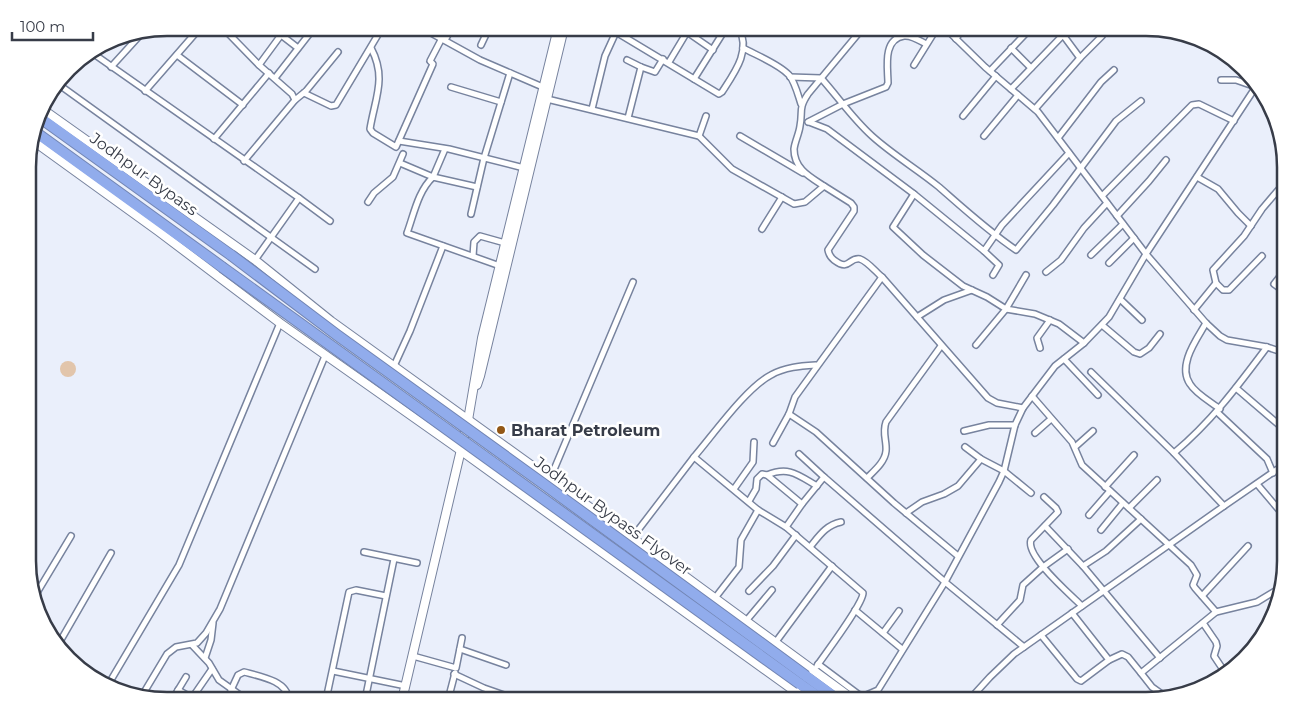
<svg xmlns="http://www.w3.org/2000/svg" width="1313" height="728" viewBox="0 0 1313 728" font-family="Montserrat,sans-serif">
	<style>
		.green { fill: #e2c5ab }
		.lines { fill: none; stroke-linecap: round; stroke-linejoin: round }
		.street-casing { stroke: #77839e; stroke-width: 8 }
		.secondary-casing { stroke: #77839e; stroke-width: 10 }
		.highway-casing { stroke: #7285b3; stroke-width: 12 }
		.street { stroke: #fff; stroke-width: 5 }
		.secondary { stroke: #fff; stroke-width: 8 }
		.highway { stroke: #91acec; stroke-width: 10 }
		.highway-bridge-casing { stroke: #7285b3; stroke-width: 12; stroke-linecap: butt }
		.highway-bridge { stroke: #91acec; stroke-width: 10 }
		.poi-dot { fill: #925716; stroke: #fff; stroke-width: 2 }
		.labels { text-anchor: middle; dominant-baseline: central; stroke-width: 5; stroke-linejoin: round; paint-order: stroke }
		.street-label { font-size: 16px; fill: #373c48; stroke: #fff }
		.poi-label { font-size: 16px; font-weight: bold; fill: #373c48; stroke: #fff; text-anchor: start }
		.rim { fill: none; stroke: #373c48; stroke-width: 2.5 }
	</style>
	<rect width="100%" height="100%" fill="#eaeffb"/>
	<!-- green -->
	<g class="green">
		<circle cx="68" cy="369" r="8"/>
		<path d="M29,419L34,422L36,427L34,434L29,436Z"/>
	</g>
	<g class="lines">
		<defs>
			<g id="street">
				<path d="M223,28L259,65L292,94L295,100L244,161"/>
				<path d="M272,28L298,48"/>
				<path d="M422,28L480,60L545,88"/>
				<path d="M618,28L616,32L719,94L722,92C735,72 751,51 739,28"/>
				<path d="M945,28L985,67L1038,112L1146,254L1206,323L1220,336L1227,340L1267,347L1285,353"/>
				<path d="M1063,35L1080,58"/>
				<path d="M956,39L962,28"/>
				<path d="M445,40L452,28"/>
				<path d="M481,45L489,28"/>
				<path d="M371,48C387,78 375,98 370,129L373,133L396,147L433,64L430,61L442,38"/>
				<path d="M743,48C756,55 779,64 789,75C795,82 798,95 801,104"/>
				<path d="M1011,48L1031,68"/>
				<path d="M91,52L299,198L255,260"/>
				<path d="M177,55L243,105"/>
				<path d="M627,60L641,67"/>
				<path d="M669,62L687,32L713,50"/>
				<path d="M259,65L281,35"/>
				<path d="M914,65L937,28"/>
				<path d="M111,67L142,33"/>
				<path d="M990,71L1031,28"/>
				<path d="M790,77L821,78C838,97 853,119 872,136C893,155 917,169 939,187C964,209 988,231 1016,250L1053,205L1116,121L1141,101"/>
				<path d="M275,78L314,28"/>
				<path d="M694,79L726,28"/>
				<path d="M1221,80H1236L1256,87"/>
				<path d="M58,84L315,269"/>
				<path d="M451,87L501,102"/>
				<path d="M1011,89L1063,35L1059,28"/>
				<path d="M145,91L200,28"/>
				<path d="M304,93L331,106L336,105L382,28"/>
				<path d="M547,99L699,136L732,169L794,204L805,202L824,186L851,203L854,207V211L828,250C829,255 830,257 834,260C850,272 848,257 860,259C867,261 876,272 882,277L988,398L997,403L1023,408"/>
				<path d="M295,100L306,91L338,52"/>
				<path d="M592,109L605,56L616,32"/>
				<path d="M1035,109L1080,58L1102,36"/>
				<path d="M963,116L996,76"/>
				<path d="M628,118L641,67L655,72L663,59"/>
				<path d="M808,122L843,104L886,87L888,83C888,69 882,39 904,36C912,35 920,41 926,44"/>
				<path d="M809,122L827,129L914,194"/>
				<path d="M699,136L706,116"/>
				<path d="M740,136L803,173"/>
				<path d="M984,136L1018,95"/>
				<path d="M1058,138L1101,82L1114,70"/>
				<path d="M214,139L269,73"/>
				<path d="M399,141L449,149L524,168"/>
				<path d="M400,163L433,177L445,149"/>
				<path d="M1197,177L1218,189L1238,213L1251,226"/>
				<path d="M824,186C810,177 794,169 794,149C795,141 799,134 800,126C803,111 798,109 808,94L863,28"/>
				<path d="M477,187L433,177C418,191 414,214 407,233L500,266"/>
				<path d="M1102,196L1192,105L1199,104L1234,121"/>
				<path d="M299,198L330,221"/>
				<path d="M368,202L374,193L393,177L403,154"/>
				<path d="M471,214L484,158L510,73"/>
				<path d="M1117,216L1149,181L1166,160"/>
				<path d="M762,229L782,197"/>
				<path d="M984,251L999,265L993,275"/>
				<path d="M1091,255L1123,224"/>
				<path d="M473,256L474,242L480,236L505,243"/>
				<path d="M1109,263L1134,238"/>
				<path d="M1285,270L1274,284L1285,292"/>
				<path d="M1046,272L1061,260L1084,228L1107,203"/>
				<path d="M1026,275L1006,309L1035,314L1059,324L1084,343"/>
				<path d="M1216,283L1223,290H1229L1262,256"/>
				<path d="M1120,299L1142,320"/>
				<path d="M1194,310L1216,283L1213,270L1244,236L1262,209L1285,182"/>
				<path d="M917,317L944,300L972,290"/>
				<path d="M1206,323C1197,339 1177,365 1190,384C1196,394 1211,402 1220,409"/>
				<path d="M1102,325L1134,352L1140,354L1149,348L1160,334"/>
				<path d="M976,345L1006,309L987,297L963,286L923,255L893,227L914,194L984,251L1002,225L1069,153"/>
				<path d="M1040,348L1037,338L1050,320"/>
				<path d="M1064,359L1098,395"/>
				<path d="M394,366L410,331L443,246"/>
				<path d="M1091,372L1174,453C1212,421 1237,387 1267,347"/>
				<path d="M1236,388L1285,430"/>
				<path d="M1032,396L1072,442L1082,465L1191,565L1197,575L1193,585L1195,588L1216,612L1141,673L1128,657L1122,654L1109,660L1072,613"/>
				<path d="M1217,412L1267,459L1273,473"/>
				<path d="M789,414L816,432L894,503L958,556"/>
				<path d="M964,431L989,425H1015"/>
				<path d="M1035,433L1051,419"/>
				<path d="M773,443L789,414L795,397L882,277"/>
				<path d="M965,447L981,459L1004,471L1031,493"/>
				<path d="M1075,447L1093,431"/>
				<path d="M1174,453L1224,506"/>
				<path d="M799,454L824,477"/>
				<path d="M694,457C713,435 746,388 771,375C785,367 801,366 816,365"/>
				<path d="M767,475C789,466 798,475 817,486"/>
				<path d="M867,478C874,471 885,462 886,451C887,441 882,433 886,422L941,346"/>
				<path d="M550,479L633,282"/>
				<path d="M1257,484L1285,517"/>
				<path d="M1105,487L1134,455"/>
				<path d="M734,489L753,462L754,442"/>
				<path d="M1044,497L1056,508L1058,512L1031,540C1025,556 1071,595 1082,606"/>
				<path d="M749,501L756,489L757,479L762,474L767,475L802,504L824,477L945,582L878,690L864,696L858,694L818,664"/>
				<path d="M1129,508L1157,480"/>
				<path d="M906,513L922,502L944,494L958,486L981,459"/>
				<path d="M1089,515L1110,491"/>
				<path d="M1045,526L1083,566L1160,658"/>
				<path d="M786,527L802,504"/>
				<path d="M1101,530L1123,503"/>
				<path d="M632,538L694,457L758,510L786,527L863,593C863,604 825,654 817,666"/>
				<path d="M810,547C819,536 826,525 841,522"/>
				<path d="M364,552L417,563"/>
				<path d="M1083,566L1106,551L1141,519"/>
				<path d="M749,591L773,566L796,535"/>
				<path d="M35,596L71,536"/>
				<path d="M1202,596L1248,546"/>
				<path d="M715,598L739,567L741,540L758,510"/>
				<path d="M855,610L902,649"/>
				<path d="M1216,612L1257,602L1280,588"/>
				<path d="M746,621L772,590"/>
				<path d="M1203,623L1216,642L1217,646L1214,656L1226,674"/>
				<path d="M997,625L1020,600L1023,585L1043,567L1068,549"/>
				<path d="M883,633L899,611"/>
				<path d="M1041,635L1077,679L1081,681L1109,660"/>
				<path d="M775,643L832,566"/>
				<path d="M58,645L111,553"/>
				<path d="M192,645L209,663L219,680L247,700"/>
				<path d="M1024,647L945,582L999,482L1004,471L1015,425L1023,408L1055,366L1084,343L1109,317L1146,254L1257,85"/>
				<path d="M460,649L506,665"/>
				<path d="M413,656L456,668L462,638"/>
				<path d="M205,658L211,640L213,623"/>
				<path d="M333,671L406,686"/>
				<path d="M1141,673L1152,687L1166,697"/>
				<path d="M454,674L484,688L507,696"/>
				<path d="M108,685L179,565L280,323"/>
				<path d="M178,690L196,700"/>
				<path d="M231,690L238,675L244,672C259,676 289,681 288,700"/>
				<path d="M143,694L167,654L176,647L197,643L206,633L220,609L325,356"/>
				<path d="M327,695L349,592L356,590L386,596"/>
				<path d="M192,698L212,669"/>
				<path d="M172,700L186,677"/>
				<path d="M365,700L394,559"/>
				<path d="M448,700L455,673"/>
				<path d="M969,700L990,677L1014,654L1224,506L1285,464"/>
			</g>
			<g id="secondary">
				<path d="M41,108L255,260L331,321L656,555L854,700"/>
				<path d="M32,140L158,231L280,323L460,450L807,700"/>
				<path d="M477,385L480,376L564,28"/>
				<path d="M402,700L468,420L482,338L558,28"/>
			</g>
			<g id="highway">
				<path d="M39,117L231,255"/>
				<path d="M34,131L222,267"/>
				<path d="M806,676L839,700"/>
				<path d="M800,684L823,700"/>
			</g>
		</defs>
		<!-- street casing -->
		<use href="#street" class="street-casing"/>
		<!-- secondary casing -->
		<use href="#secondary" class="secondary-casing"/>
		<!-- highway casing -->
		<use href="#highway" class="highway-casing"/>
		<!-- street -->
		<use href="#street" class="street"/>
		<!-- secondary -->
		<use href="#secondary" class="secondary"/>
		<!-- highway -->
		<use href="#highway" class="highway"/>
		<defs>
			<g id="highway-bridge">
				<path d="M231,255L337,335L545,485L806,676"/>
				<path d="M222,267L800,684"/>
			</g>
		</defs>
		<!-- highway-bridge casing -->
		<use href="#highway-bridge" class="highway-bridge-casing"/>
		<!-- highway-bridge -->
		<use href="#highway-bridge" class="highway-bridge"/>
	</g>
	<!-- markers -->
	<circle class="poi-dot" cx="501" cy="430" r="5"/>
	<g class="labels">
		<!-- street labels -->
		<g class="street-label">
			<text transform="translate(144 174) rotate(36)">Jodhpur Bypass</text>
			<text transform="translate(613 516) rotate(36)">Jodhpur Bypass Flyover</text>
		</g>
		<!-- poi labels -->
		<g class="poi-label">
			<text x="511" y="430">Bharat Petroleum</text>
		</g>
	</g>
	<!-- crop -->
	<path d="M0 0H1313V728H0ZM167 36H1146A131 131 0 0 1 1277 167V561A131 131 0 0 1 1146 692H167A131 131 0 0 1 36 561V167A131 131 0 0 1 167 36Z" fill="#fff" fill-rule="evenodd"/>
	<path class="rim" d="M167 36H1146A131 131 0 0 1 1277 167V561A131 131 0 0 1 1146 692H167A131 131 0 0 1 36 561V167A131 131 0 0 1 167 36Z"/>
	<!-- scale -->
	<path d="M12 32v8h81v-8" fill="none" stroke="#373c48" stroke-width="2.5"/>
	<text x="20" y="32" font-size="15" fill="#373c48" stroke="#ffffff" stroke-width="4" paint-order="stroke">100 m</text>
</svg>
